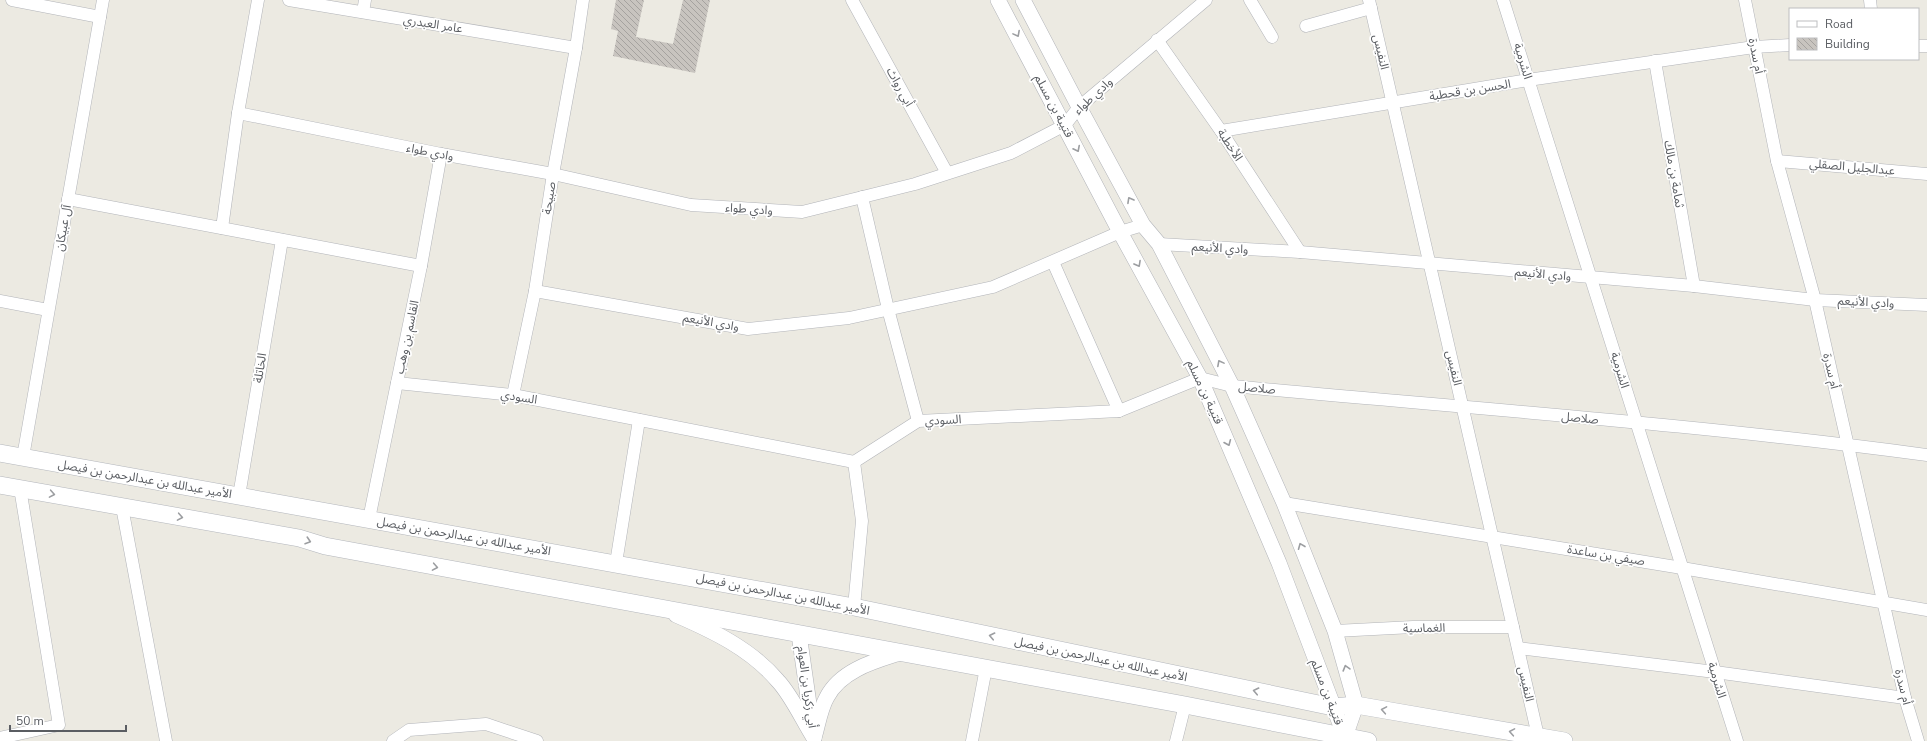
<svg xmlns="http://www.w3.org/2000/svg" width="1927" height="741" viewBox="0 0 1927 741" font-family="'Nunito Sans','Noto Sans Arabic',sans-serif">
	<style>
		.building { fill: url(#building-back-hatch) }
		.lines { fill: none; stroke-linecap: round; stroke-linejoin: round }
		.minor-casing { stroke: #b2b4b9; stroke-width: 13 }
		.tertiary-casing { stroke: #b2b4b9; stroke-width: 16 }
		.secondary-casing { stroke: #b3b6bc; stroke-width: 18 }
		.minor { stroke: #fff; stroke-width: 12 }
		.tertiary { stroke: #fff; stroke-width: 15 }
		.secondary { stroke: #fff; stroke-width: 17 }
		.oneway { stroke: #9c9ea1 }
		.labels { text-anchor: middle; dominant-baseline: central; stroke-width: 3.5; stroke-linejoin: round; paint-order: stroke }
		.street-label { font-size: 12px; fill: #5a5d62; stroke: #fff }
	</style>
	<defs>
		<pattern id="building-back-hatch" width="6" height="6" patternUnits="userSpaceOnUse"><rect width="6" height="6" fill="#c8c4bf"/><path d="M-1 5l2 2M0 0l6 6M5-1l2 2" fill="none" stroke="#a5a29f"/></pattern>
	</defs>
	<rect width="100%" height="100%" fill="#eceae2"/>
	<!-- building -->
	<path class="building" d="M616,0H644L636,37L673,44L683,0H710L695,73L613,56L618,31L611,29Z"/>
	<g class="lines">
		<defs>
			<g id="minor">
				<path d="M12,0L100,17"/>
				<path d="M289,0L576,48"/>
				<path d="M852,0L947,173"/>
				<path d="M1250,0L1272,37"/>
				<path d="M1369,0L1538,736"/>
				<path d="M1503,0L1737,741"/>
				<path d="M1745,0L1777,161L1815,300L1905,698L1918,741"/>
				<path d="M1870,0L1871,9"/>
				<path d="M363,12L365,0"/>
				<path d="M1306,26L1371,8"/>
				<path d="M1157,40L1221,131L1300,252"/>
				<path d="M1918,46H1927"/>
				<path d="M1655,61L1694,286"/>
				<path d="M238,113L441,154L553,174L691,205L802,212L915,184L1011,153L1065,125L1079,107L1206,0"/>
				<path d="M1221,131L1528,80L1754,47L1790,45"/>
				<path d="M1777,161L1927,174"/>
				<path d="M862,197L888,309L918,421"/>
				<path d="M68,199L421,266"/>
				<path d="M222,228L238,113L258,0"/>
				<path d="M1159,244L1300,252L1694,286L1815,300L1927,305"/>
				<path d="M1053,262L1119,411"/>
				<path d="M535,291L748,329L849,318L993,287L1120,232L1143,225"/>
				<path d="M0,301L48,310"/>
				<path d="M397,383L513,395L854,462L918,421L1119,411L1200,378L1232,386C1464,408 1696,424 1927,455"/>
				<path d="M513,395L535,291L553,174L576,48L583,0"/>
				<path d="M23,457L103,0"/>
				<path d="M239,496L282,240"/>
				<path d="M1284,503L1682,568L1927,610"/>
				<path d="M122,507L166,741"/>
				<path d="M369,519L421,266L441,154"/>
				<path d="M616,563L639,420"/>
				<path d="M854,607L862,521L854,462"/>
				<path d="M1335,631L1413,627H1513"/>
				<path d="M1518,648L1715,672L1905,698"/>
				<path d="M0,738L59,725L20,488"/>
				<path d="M393,741L409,730L486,724L537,741"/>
				<path d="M972,741L986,668"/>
				<path d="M1176,741L1185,705"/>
			</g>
			<g id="tertiary">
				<path d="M998,0L1120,232L1200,378L1279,563L1345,737"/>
				<path d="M1023,0L1079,107L1143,225L1159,244L1232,386L1284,503L1335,631L1356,705L1345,737"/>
				<path d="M676,615C713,631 751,649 778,681C792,696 803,721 814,738"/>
				<path d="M799,634L813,732"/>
				<path d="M814,738C818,725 820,709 827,697C841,670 875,661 900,653"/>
			</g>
			<g id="secondary">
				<path d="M0,453L854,607L1333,707L1356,705L1564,741"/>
				<path d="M0,485L299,538L325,546L1185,705L1368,741"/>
			</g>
		</defs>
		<!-- minor casing -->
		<use href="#minor" class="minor-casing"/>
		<!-- tertiary casing -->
		<use href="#tertiary" class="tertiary-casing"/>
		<!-- secondary casing -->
		<use href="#secondary" class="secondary-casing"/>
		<!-- minor -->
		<use href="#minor" class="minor"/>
		<!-- tertiary -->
		<use href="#tertiary" class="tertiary"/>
		<!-- secondary -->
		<use href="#secondary" class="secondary"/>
	</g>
	<!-- one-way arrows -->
	<defs><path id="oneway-chevron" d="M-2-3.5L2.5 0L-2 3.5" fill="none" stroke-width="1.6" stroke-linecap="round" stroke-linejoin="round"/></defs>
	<g class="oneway">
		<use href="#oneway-chevron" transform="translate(1017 34) rotate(62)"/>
		<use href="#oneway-chevron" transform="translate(1077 149) rotate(63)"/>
		<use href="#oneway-chevron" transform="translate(1130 200) rotate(-119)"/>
		<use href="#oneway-chevron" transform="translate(1138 264) rotate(61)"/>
		<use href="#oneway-chevron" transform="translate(1220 363) rotate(-118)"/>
		<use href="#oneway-chevron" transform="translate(1228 443) rotate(67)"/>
		<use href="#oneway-chevron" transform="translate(52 494) rotate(10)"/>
		<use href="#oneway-chevron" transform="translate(180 517) rotate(10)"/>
		<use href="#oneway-chevron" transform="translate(308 541) rotate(18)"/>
		<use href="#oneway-chevron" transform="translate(1301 546) rotate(-112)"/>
		<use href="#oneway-chevron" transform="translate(435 567) rotate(10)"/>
		<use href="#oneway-chevron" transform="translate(992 636) rotate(-168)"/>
		<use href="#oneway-chevron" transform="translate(1346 668) rotate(-106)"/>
		<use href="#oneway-chevron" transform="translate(1256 691) rotate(-168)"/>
		<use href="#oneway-chevron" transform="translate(1384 710) rotate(-170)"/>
		<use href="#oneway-chevron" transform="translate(1512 732) rotate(-170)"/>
	</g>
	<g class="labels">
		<!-- street labels -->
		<g class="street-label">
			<text transform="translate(433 24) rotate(9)">عامر العبدري</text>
			<text transform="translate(1381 52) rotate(77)">النفيس</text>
			<text transform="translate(1756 56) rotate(79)">أم سدرة</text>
			<text transform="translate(1523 61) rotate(73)">الشرمية</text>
			<text transform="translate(900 87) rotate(61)">أبي رواث</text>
			<text transform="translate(1470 90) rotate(-9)">الحسن بن قحطبة</text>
			<text transform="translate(1093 96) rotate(-43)">وادي طواء</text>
			<text transform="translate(1054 106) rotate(62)">قتيبة بن مسلم</text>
			<text transform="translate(1230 145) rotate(57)">الأخطبة</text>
			<text transform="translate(430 152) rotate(11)">وادي طواء</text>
			<text transform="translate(1852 167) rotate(5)">عبدالجليل الصقلي</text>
			<text transform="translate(1674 174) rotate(80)">ثمامة بن مالك</text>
			<text transform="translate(549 198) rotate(-81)">صبيحة</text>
			<text transform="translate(749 209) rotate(4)">وادي طواء</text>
			<text transform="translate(63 228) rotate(-80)">آل عبيكان</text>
			<text transform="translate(1220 248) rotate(3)">وادي الأنيعم</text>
			<text transform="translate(1543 274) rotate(5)">وادي الأنيعم</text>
			<text transform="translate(1866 302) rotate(3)">وادي الأنيعم</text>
			<text transform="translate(711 322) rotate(10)">وادي الأنيعم</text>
			<text transform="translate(407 337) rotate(-78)">القاسم بن وهب</text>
			<text transform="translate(260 368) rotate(-81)">الخاتلة</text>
			<text transform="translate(1454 368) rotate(77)">النفيس</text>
			<text transform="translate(1620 370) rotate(73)">الشرمية</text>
			<text transform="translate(1831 371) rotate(77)">أم سدرة</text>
			<text transform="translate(1257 388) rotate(5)">صلاصل</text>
			<text transform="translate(1205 392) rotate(65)">قتيبة بن مسلم</text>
			<text transform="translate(519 397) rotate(9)">السودي</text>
			<text transform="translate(1580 418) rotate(5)">صلاصل</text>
			<text transform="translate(943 420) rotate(-3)">السودي</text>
			<text transform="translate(145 479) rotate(10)">الأمير عبدالله بن عبدالرحمن بن فيصل</text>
			<text transform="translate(464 536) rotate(10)">الأمير عبدالله بن عبدالرحمن بن فيصل</text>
			<text transform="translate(1606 555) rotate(9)">صيفي بن ساعدة</text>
			<text transform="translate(783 594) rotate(11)">الأمير عبدالله بن عبدالرحمن بن فيصل</text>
			<text transform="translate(1424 628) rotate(-1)">الغماسية</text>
			<text transform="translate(1101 659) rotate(12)">الأمير عبدالله بن عبدالرحمن بن فيصل</text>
			<text transform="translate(1717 680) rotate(73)">الشرمية</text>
			<text transform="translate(1526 684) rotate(77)">النفيس</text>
			<text transform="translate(807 687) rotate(82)">أبي زكريا بن العوام</text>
			<text transform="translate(1903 687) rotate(76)">أم سدرة</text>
			<text transform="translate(1327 692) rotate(69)">قتيبة بن مسلم</text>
		</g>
	</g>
	<!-- legend -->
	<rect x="1789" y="8" width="130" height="52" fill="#ffffff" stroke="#bdbec0"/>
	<rect x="1797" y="21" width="20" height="6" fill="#ffffff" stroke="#bdbec0"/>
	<text x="1825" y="28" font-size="12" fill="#5a5d62">Road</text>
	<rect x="1797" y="38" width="20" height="12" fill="url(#building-back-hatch)" stroke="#bdbec0"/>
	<text x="1825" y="48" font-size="12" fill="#5a5d62">Building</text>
	<!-- scale -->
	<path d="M10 725v6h116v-6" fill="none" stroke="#5a5d62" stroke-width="2"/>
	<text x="16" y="725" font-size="12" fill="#5a5d62" stroke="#ffffff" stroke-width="3" paint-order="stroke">50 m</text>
</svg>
